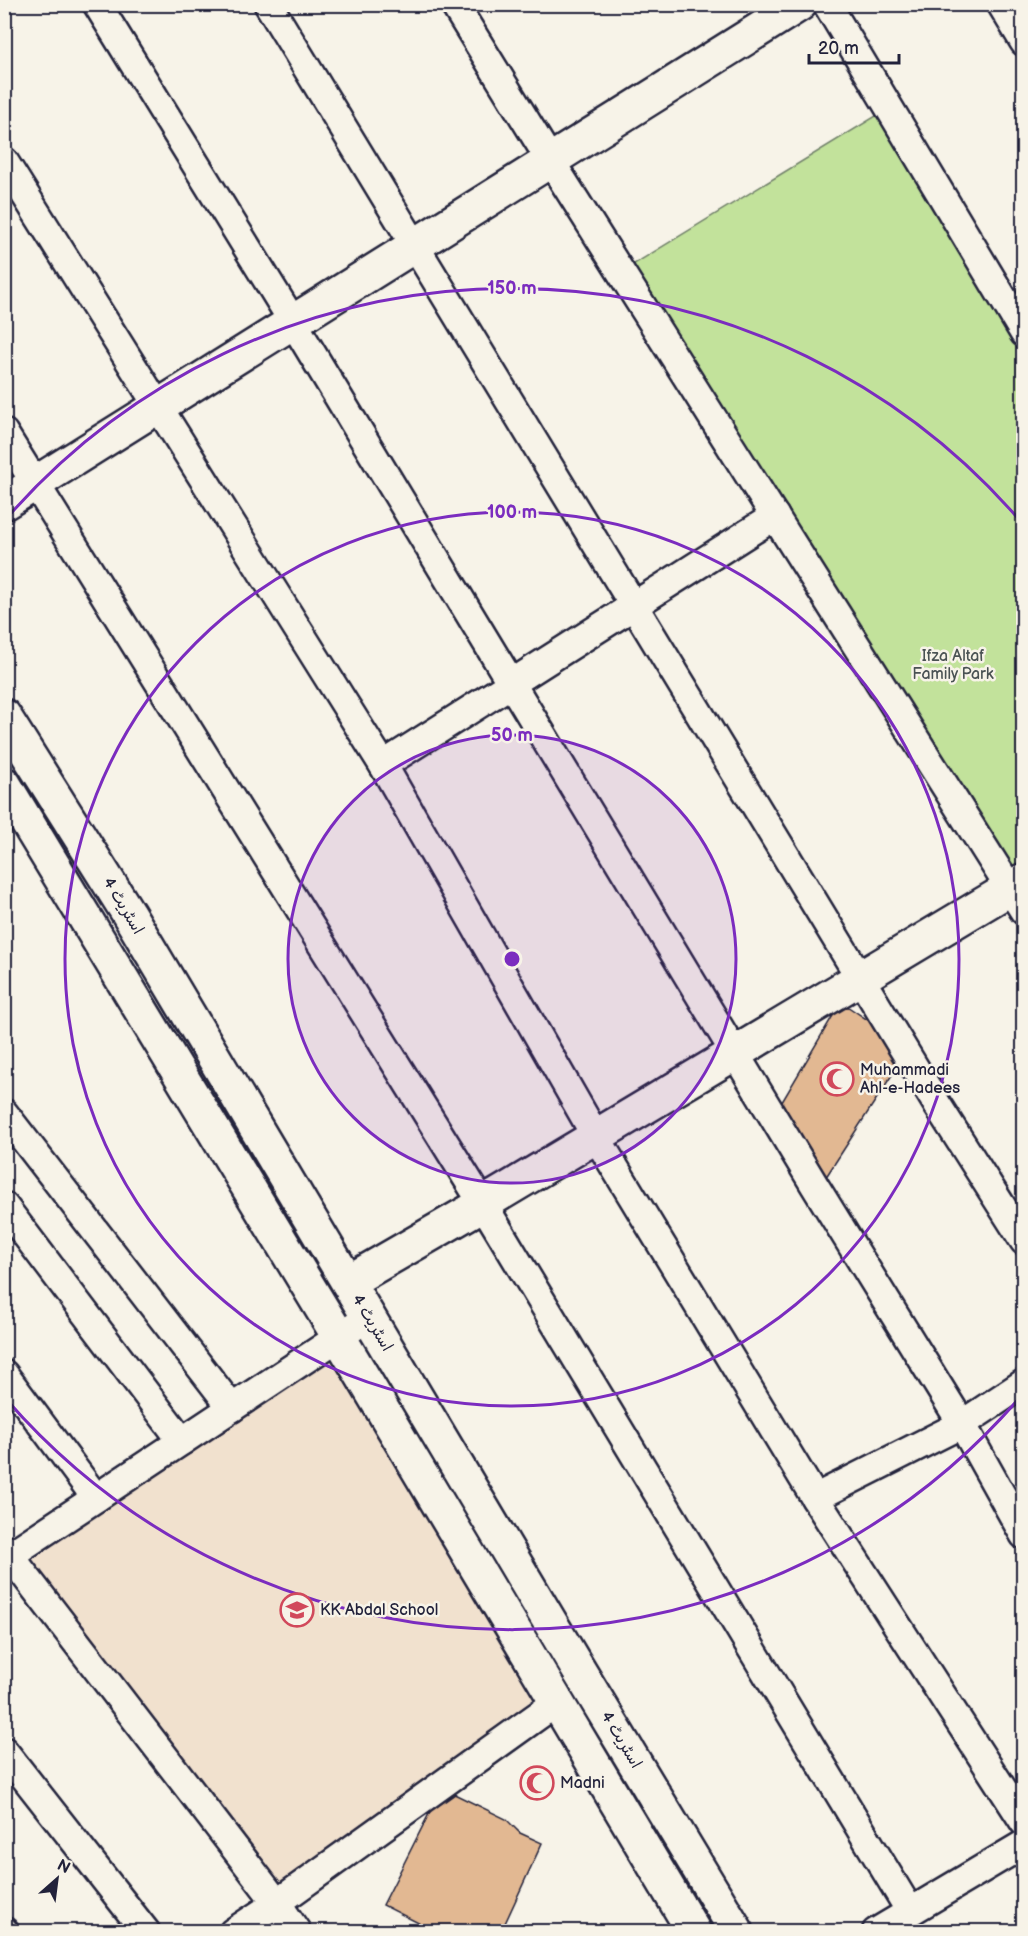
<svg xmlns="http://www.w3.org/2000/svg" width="1028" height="1936" viewBox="0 0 1028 1936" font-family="'Balsamiq Sans','Playpen Sans Arabic',sans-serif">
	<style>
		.built { fill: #f1e1ce }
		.green { fill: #c2e29b; stroke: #72826b; stroke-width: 1.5 }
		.building { fill: #e2b892; stroke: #22223b; stroke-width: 1.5 }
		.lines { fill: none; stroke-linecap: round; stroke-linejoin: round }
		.street-casing { stroke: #22223b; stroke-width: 32 }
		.secondary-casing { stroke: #22223b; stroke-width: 38 }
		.street { stroke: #f7f3e8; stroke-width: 27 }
		.secondary { stroke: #f7f3e8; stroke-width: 33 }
		.ring { fill: none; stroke: #7b2cbf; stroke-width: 3 }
		.labels { text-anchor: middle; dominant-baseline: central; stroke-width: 5; stroke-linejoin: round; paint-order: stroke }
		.park-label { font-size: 16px; fill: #4a5253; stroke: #f7f3e8 }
		.street-label { font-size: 16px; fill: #22223b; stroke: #f7f3e8 }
		.poi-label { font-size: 16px; fill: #22223b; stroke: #f7f3e8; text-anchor: start }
		.centre { fill: #7b2cbf; stroke: #f7f3e8; stroke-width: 3 }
		.ring-label { font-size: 18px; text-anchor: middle; font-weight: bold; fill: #7b2cbf; stroke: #f7f3e8; stroke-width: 5; stroke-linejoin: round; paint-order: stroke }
	</style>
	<rect width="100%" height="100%" fill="#f7f3e8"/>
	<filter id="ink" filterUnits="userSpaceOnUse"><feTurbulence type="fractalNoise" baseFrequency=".0167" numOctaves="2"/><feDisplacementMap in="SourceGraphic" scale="12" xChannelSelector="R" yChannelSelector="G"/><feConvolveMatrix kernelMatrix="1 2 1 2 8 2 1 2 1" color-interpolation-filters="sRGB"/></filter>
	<g filter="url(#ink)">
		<!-- built -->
		<path class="built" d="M369,1317L577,1664L271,1908L11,1555Z"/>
		<!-- green -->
		<path class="green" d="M889,108L1023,333V880L1011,888L621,272Z"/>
		<!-- building -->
		<g class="building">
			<path d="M841,1002L881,1029L901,1061L824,1180L779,1107Z"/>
			<path d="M442,1788L506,1819L520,1833L542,1843L501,1932H436L383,1905Z"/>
		</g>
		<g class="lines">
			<defs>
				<g id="street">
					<path d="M97,4L293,322L815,1186L962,1424L1024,1535"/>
					<path d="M268,4L938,1106L1024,1241"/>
					<path d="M454,4L550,160L1024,911"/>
					<path d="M827,4L1024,333"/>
					<path d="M1001,4L1024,42"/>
					<path d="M4,161L383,765L595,1135L815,1498L1024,1822"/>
					<path d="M4,433L483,1204L910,1911"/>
					<path d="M383,765L775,516"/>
					<path d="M4,1113L232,1408"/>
					<path d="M4,1206L182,1441"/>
					<path d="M4,1374L96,1498"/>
					<path d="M815,1498L962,1424L1024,1383"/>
					<path d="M4,1548L277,1903L297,1932"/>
					<path d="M4,1559L369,1317"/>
					<path d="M4,1751L146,1932"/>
					<path d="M4,1931L5,1932"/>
					<path d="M233,1932L277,1903L557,1702"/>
					<path d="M876,1932L1024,1844"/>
				</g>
				<g id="secondary">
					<path d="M4,503L800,4"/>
					<path d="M4,716L128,913L578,1669L737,1932"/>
					<path d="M4,784L339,1337L694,1932"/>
					<path d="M348,1282L483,1204L1024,880"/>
				</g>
			</defs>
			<!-- street casing -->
			<use href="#street" class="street-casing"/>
			<!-- secondary casing -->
			<use href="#secondary" class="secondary-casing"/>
			<!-- street -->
			<use href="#street" class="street"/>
			<!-- secondary -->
			<use href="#secondary" class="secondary"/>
		</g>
	</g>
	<!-- distance rings -->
	<circle cx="512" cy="959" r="224" fill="#7b2cbf" fill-opacity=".12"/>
	<g class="ring">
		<circle cx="512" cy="959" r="224"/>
		<circle cx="512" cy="959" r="447"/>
		<path d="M1022 1395A671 671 0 0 1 6 1399M6 519A671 671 0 0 1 1022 523"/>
	</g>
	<!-- icons -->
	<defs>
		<symbol id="mosque-ring" viewBox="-11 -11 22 22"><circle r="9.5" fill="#f7f3e8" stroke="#d1495b" stroke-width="1.5"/><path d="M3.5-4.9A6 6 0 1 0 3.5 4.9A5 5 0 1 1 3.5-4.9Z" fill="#d1495b"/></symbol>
		<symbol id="school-ring" viewBox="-11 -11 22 22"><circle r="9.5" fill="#f7f3e8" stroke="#d1495b" stroke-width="1.5"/><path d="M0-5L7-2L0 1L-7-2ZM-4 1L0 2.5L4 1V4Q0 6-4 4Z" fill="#d1495b"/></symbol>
	</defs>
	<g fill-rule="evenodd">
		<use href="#mosque-ring" x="818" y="1060" width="38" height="38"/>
		<use href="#school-ring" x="278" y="1591" width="38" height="38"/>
		<use href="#mosque-ring" x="518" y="1764" width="38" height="38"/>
	</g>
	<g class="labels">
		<!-- park labels -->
		<g class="park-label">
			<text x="953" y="656">Ifza Altaf<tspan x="953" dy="18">Family Park</tspan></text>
		</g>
		<!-- street labels -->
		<g class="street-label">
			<text transform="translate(123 906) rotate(59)">اسٹریٹ 4</text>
			<text transform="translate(372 1323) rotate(59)">اسٹریٹ 4</text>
			<text transform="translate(621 1740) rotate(59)">اسٹریٹ 4</text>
		</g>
		<!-- poi labels -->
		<g class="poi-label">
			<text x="860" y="1070">Muhammadi<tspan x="860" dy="18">Ahl-e-Hadees</tspan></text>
			<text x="320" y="1610">KK Abdal School</text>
			<text x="560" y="1783">Madni</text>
		</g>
	</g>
	<circle cx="512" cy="959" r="9" class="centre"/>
	<g class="ring-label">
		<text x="512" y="294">150 m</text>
		<text x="512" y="518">100 m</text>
		<text x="512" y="741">50 m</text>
	</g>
	<!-- margin -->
	<rect width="1028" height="1936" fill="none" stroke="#f7f3e8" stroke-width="24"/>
	<rect x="12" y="12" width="1004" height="1912" fill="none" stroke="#22223b" stroke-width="2" filter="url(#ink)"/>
	<!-- north arrow -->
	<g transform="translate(57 1879) rotate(28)" stroke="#f7f3e8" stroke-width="4.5" paint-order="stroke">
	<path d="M0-4.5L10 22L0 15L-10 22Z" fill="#22223b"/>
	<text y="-9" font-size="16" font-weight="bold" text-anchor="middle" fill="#22223b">N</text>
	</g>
	<!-- scale -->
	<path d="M809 54v9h90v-9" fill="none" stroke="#22223b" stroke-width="3"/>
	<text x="818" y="54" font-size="18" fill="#22223b" stroke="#f7f3e8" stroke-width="4.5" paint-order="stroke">20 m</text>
</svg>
